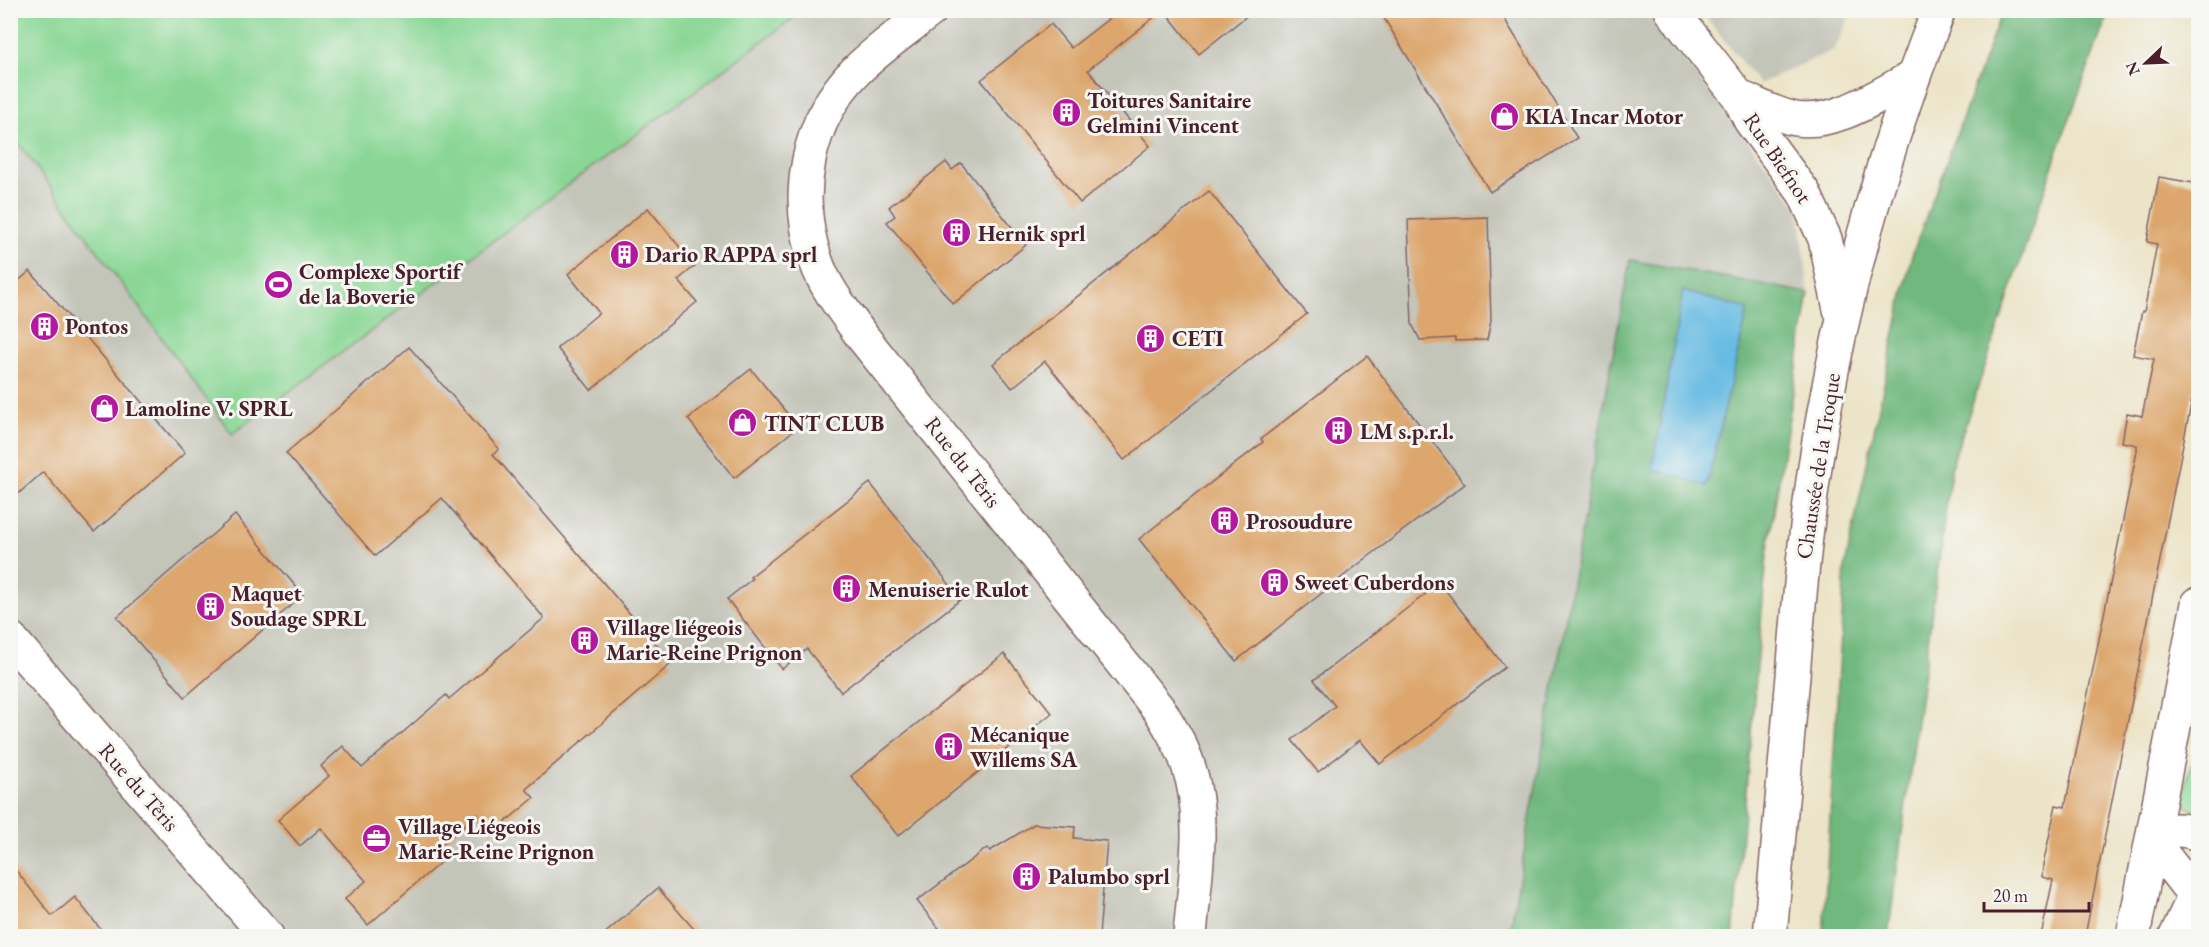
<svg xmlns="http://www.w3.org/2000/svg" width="2209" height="947" viewBox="0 0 2209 947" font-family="'EB Garamond',serif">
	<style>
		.industrial { fill: #c4c5b9 }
		.green { fill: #8ad795; stroke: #6a7b60; stroke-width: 1.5 }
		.forest { fill: #6fb87e; stroke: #5c6c54; stroke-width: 1.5 }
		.water { fill: #67bbe3; stroke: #586d87; stroke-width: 1.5 }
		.building { fill: #dca66c }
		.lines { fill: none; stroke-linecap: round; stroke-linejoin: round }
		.minor-casing { stroke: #836462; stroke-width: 36 }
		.minor { stroke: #fff; stroke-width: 33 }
		.labels { text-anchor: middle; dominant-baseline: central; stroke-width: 6; stroke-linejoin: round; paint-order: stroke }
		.poi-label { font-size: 22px; font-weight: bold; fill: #4a1f2b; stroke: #f6f6f2; text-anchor: start }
		.street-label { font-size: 22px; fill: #4a1f2b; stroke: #f6f6f2 }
	</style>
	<rect width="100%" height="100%" fill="#f6f6f2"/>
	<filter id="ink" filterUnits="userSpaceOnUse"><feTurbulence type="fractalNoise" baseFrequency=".0167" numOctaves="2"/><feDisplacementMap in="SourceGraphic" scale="12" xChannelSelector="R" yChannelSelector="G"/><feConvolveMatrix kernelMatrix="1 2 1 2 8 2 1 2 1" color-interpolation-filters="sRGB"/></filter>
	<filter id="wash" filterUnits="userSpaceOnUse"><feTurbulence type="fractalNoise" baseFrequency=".008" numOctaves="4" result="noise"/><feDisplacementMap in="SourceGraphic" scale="24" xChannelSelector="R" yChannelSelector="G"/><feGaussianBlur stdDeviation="1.35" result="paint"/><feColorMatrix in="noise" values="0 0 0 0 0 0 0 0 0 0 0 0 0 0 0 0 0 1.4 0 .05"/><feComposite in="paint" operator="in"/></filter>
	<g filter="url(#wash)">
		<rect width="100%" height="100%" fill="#ece4c8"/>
		<!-- industrial -->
		<g class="industrial">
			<path d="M803,11H1645L1736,125L1799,209L1809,293L1630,261L1509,936H11L10,133L233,434Z"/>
			<path d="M1701,11H1852L1835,49L1759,84Z"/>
		</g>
		<!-- green -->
		<g class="green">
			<path d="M10,11L11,10L803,11L232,434L11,133Z"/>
			<path d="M2194,764L2198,765V811L2186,807L2184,794L2190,766Z"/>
		</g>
		<!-- forest -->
		<g class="forest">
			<path d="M2002,11H2109L2057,153L1952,464L1888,936H1823L1845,566L1911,258Z"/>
			<path d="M1630,260L1809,293L1767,555L1733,936H1509Z"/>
		</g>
		<!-- water -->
		<path class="water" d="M1683,291L1748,309L1707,486L1652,469Z"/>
		<g id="blocks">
			<!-- building -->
			<g class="building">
				<path d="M1120,10H1163L1088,70L1150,146L1080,203L981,80L1051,24L1071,48Z"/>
				<path d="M1164,10H1254L1199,54Z"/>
				<path d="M1379,10H1499L1577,138L1490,192Z"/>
				<path d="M946,162L952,170L961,163L1026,245L953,304L887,222L895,216L889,207Z"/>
				<path d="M2159,177L2199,184V364L2085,936H2041L2053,880L2042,877L2043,865L2056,805L2065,807L2137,451V445L2122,442L2127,413L2142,416L2154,359L2133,355L2142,311L2144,312L2157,244L2147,242Z"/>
				<path d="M1209,191L1307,314L1124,460L1045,361L1012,388L993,364Z"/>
				<path d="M648,208L695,266L678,280L697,302L591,390L557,348L599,313L568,274Z"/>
				<path d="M1488,217L1491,321L1487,340L1455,341V338L1420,340L1412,324L1408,220Z"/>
				<path d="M30,271L185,453L94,532L43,472L10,501V288Z"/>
				<path d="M409,347L499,449L493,454L672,663L526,789L534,798L492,833L477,814L434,851L442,861L368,925L345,899L366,881L321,828L300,846L278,820L329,776L321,766L343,746L362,768L446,695L449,699L544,618L442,498L375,556L286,453Z"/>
				<path d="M1367,356L1465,484L1360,563L1236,661L1139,539L1263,442L1261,439Z"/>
				<path d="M751,369L798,427L734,478L688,419Z"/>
				<path d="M870,483L961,599L841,692L807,649L782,669L727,599L752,579L750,577Z"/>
				<path d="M235,515L303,595L185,697L117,617Z"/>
				<path d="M1440,583L1505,667L1380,764L1360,740L1318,772L1292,740L1335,706L1314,680Z"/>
				<path d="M1004,654L1052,713L898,836L851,776Z"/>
				<path d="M1034,824L1075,827L1074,838L1107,841L1099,936H945L917,901L987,848L990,851Z"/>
				<path d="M10,863L52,916L75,897L106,936H10Z"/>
				<path d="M658,888L700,936H602Z"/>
			</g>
		</g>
	</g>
	<g filter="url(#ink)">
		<use href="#blocks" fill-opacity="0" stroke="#836462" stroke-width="1.5"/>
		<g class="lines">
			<defs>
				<g id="minor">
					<path d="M931,10C907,29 877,50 856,71C807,120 793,196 816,261C825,288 845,312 861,335L1161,712C1171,729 1182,746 1188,765C1207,819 1194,882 1190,936"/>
					<path d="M1671,10L1739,97L1750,120L1804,193L1825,239L1840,309"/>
					<path d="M1739,97C1757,104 1777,116 1796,119C1837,125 1878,95 1913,77"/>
					<path d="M10,638L267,936"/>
					<path d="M2198,834C2179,828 2172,829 2153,836L2160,851L2198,900"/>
					<path d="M1770,936C1778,850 1785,763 1793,676C1800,588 1808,499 1824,412C1849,275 1887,140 1939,10"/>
					<path d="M2133,936L2198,604"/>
					<path d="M2176,936L2198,888"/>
				</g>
			</defs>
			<!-- minor casing -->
			<use href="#minor" class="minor-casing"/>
			<!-- minor -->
			<use href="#minor" class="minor"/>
		</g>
	</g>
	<!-- icons -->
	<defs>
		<symbol id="building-disc" viewBox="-11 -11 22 22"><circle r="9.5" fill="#b5179e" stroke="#f6f6f2"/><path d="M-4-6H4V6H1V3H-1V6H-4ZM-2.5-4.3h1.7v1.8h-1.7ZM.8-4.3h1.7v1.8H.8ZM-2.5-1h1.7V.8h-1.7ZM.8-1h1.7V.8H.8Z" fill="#fff"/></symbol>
		<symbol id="shop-disc" viewBox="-11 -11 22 22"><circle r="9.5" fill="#b5179e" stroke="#f6f6f2"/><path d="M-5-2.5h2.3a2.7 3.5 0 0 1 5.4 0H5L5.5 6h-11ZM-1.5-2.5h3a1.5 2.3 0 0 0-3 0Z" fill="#fff"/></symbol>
		<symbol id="stadium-disc" viewBox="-11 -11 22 22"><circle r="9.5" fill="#b5179e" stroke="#f6f6f2"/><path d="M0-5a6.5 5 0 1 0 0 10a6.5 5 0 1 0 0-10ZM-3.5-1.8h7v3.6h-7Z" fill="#fff"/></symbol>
		<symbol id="office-disc" viewBox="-11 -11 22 22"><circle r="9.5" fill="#b5179e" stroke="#f6f6f2"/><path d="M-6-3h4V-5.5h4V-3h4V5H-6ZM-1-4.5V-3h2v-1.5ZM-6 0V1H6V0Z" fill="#fff"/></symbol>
	</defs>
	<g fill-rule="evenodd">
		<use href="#building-disc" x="1050" y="96" width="33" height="33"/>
		<use href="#shop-disc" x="1488" y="100" width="33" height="33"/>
		<use href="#building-disc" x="940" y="216" width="33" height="33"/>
		<use href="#building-disc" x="608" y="238" width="33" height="33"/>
		<use href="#stadium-disc" x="262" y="268" width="33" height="33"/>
		<use href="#building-disc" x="28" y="310" width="33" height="33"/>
		<use href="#building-disc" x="1134" y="322" width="33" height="33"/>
		<use href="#shop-disc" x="88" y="392" width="33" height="33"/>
		<use href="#shop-disc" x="726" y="406" width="33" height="33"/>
		<use href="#building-disc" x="1322" y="414" width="33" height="33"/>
		<use href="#building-disc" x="1208" y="504" width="33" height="33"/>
		<use href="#building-disc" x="1258" y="566" width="33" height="33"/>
		<use href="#building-disc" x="830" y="572" width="33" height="33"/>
		<use href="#building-disc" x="194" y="590" width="33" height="33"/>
		<use href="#building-disc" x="568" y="624" width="33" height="33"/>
		<use href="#building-disc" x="932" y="730" width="33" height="33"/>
		<use href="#office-disc" x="360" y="822" width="33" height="33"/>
		<use href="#building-disc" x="1010" y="860" width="33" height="33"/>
	</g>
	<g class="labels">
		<!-- poi labels -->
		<g class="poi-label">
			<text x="1087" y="100">Toitures Sanitaire<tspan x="1087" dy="25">Gelmini Vincent</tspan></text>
			<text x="1525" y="116">KIA Incar Motor</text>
			<text x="978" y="233">Hernik sprl</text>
			<text x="645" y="254">Dario RAPPA sprl</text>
			<text x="299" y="271">Complexe Sportif<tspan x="299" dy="25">de la Boverie</tspan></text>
			<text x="65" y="326">Pontos</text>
			<text x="1172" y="338">CETI</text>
			<text x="125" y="408">Lamoline V. SPRL</text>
			<text x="764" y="423">TINT CLUB</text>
			<text x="1360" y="431">LM s.p.r.l.</text>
			<text x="1246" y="521">Prosoudure</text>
			<text x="1295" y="582">Sweet Cuberdons</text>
			<text x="868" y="589">Menuiserie Rulot</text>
			<text x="231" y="593">Maquet<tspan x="231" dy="25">Soudage SPRL</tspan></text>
			<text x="606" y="627">Village liégeois<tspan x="606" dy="25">Marie-Reine Prignon</tspan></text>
			<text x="970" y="734">Mécanique<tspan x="970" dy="25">Willems SA</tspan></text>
			<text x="398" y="826">Village Liégeois<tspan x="398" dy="25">Marie-Reine Prignon</tspan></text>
			<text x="1048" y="876">Palumbo sprl</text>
		</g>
		<!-- street labels -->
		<g class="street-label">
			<text transform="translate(1778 158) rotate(56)">Rue Biefnot</text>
			<text transform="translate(963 462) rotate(52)">Rue du Têris</text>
			<text transform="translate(1818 466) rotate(-81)">Chaussée de la Troque</text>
			<text transform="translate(139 787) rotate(49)">Rue du Têris</text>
		</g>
	</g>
	<!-- margin -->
	<rect width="2209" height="947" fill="none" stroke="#f6f6f2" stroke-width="36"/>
	<!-- north arrow -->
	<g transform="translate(2146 63) rotate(247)" stroke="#f6f6f2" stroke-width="4.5" paint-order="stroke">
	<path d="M0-4.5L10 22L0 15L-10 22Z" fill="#4a1f2b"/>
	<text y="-9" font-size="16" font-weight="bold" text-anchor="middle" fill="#4a1f2b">N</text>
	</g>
	<!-- scale -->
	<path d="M1984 902v9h105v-9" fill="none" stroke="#4a1f2b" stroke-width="3"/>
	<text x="1993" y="902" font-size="18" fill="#4a1f2b" stroke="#f6f6f2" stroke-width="4.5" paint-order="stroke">20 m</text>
</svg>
